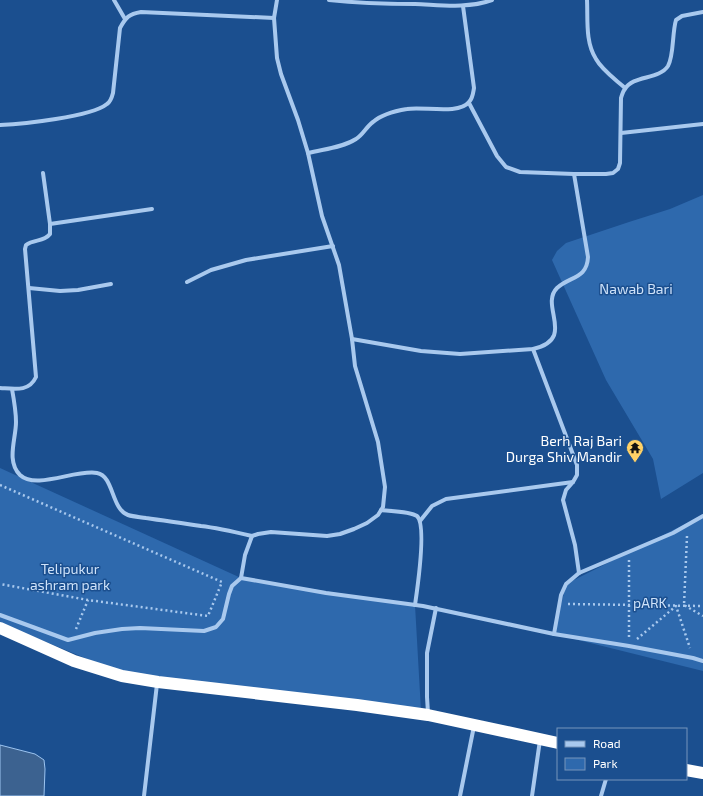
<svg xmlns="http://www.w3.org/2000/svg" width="703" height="796" viewBox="0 0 703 796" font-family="'Exo 2',sans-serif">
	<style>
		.green { fill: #2e69ad }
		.water { fill: #3c6290; stroke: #9cc4f0 }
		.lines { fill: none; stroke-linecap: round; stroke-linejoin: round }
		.path { stroke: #a9c9ee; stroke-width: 2.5; stroke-dasharray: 2 3; stroke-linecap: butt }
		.street { stroke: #a9c9ee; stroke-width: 4 }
		.highway { stroke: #fff; stroke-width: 12 }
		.labels { text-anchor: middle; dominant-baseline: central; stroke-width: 3; stroke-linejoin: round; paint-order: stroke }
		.park-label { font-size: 14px; fill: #cfe3fa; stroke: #1b4f8f }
		.poi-label { font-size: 14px; fill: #fff; stroke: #1b4f8f; text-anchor: end }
	</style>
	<rect width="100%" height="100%" fill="#1b4f8f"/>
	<!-- green -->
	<g class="green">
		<path d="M703,195V473L661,499L653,459L606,380L552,260L557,251L566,243L629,222L670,209Z"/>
		<path d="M0,468L241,578L415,605L421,711L119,672L0,623Z"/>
		<path d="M703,515V671L554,634L566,584Z"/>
	</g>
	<!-- water -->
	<path class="water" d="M0,745L35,754L44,760L45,769L44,796H0Z"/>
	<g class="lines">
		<!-- path -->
		<g class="path">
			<path d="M0,485L222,582L208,616L88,600L0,584"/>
			<path d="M687,536L684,605L703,616"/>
			<path d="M629,560V637"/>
			<path d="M568,604L703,606"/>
			<path d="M76,629L88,600"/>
			<path d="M637,639L676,606L690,648"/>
		</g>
		<!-- street -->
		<g class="street">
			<path d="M114,0L125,19"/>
			<path d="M329,0C357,3 386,4 415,4C441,5 467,9 492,0"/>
			<path d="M587,0C588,19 585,42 596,59C602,70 615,79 625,88"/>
			<path d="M469,103L497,156L506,167L520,172L574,174H606L613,173L618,169L620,163L621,98C622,95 623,91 625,89C633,75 659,80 668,66C674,56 672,33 676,20L682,16L703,12"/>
			<path d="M0,125C22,124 91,117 107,104C110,102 112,97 113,93L120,28C126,17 129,14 141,12L274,18L277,0"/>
			<path d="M621,133L703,124"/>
			<path d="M308,153C323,149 342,148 356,139C363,135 366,127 373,122C382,114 395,111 407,109C422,106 459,115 469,102C473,98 473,93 474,88L463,6"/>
			<path d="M50,224L152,209"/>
			<path d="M187,282L211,270L246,260L333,246"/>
			<path d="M29,288L60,291L78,290L111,284"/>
			<path d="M352,339L421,351L460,354L533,349C577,339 539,306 557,288C570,276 587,279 588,257L574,174"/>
			<path d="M533,349L577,465V475L573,482L566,490L563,500L575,545L579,573"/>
			<path d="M0,388C15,389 29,392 36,377L25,249L26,245C34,239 44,242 50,234V224L43,173"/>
			<path d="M12,389C14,400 16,411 16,422C16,439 6,461 20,475C36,490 76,469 97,473C114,476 111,509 128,515C134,517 141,517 146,518C165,521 183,523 201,526C218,528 235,532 252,536"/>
			<path d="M381,510C389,511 410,511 417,516C427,525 417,591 415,605"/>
			<path d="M420,521L432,506L446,499L573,482"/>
			<path d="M241,578L245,555L252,536L258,534L271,532L327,536L340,534L354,529L367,523L378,515L383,507L385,487L378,442L355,366L352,339L339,265L322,216L308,153L298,120L281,74L277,58L274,18"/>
			<path d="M0,615L68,640L95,633L122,629L140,628L204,631L216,627L223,619L229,594L232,586L241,578L326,593L423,606L554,634L629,646L693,658L703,661"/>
			<path d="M554,634L561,595L566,584L579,573L673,533L703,516"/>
			<path d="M428,713L427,697V653L436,608"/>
			<path d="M144,796L157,684"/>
			<path d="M460,796L474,726"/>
			<path d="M532,796L540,740"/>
			<path d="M601,796L606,779"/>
		</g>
		<!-- highway -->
		<g class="highway">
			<path d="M0,628L74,661L122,676L158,682L357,705L428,715L558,743"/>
			<path d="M686,770L703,773"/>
		</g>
	</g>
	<!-- icons -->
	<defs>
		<symbol id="temple-pin" viewBox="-11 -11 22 30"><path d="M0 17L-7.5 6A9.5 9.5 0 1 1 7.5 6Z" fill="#ffd166" stroke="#1b4f8f"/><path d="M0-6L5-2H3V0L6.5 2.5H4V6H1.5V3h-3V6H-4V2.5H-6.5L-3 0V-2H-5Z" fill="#111"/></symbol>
	</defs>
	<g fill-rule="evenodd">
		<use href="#temple-pin" x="625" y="438" width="20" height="27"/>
	</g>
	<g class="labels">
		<!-- park labels -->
		<g class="park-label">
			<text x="636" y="288">Nawab Bari</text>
			<text x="70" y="568">Telipukur<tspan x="70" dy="16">ashram park</tspan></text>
			<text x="650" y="602">pARK</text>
		</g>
		<!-- poi labels -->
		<g class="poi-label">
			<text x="622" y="440">Berh Raj Bari<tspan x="622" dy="16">Durga Shiv Mandir</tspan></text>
		</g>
	</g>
	<!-- legend -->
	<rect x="557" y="728" width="130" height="52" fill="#1b4f8f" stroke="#7695bc"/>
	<rect x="565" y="741" width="20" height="6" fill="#a9c9ee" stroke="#7695bc"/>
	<text x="593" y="748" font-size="12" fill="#ffffff">Road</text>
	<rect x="565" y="758" width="20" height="12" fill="#2e69ad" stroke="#7695bc"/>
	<text x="593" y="768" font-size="12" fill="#ffffff">Park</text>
</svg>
